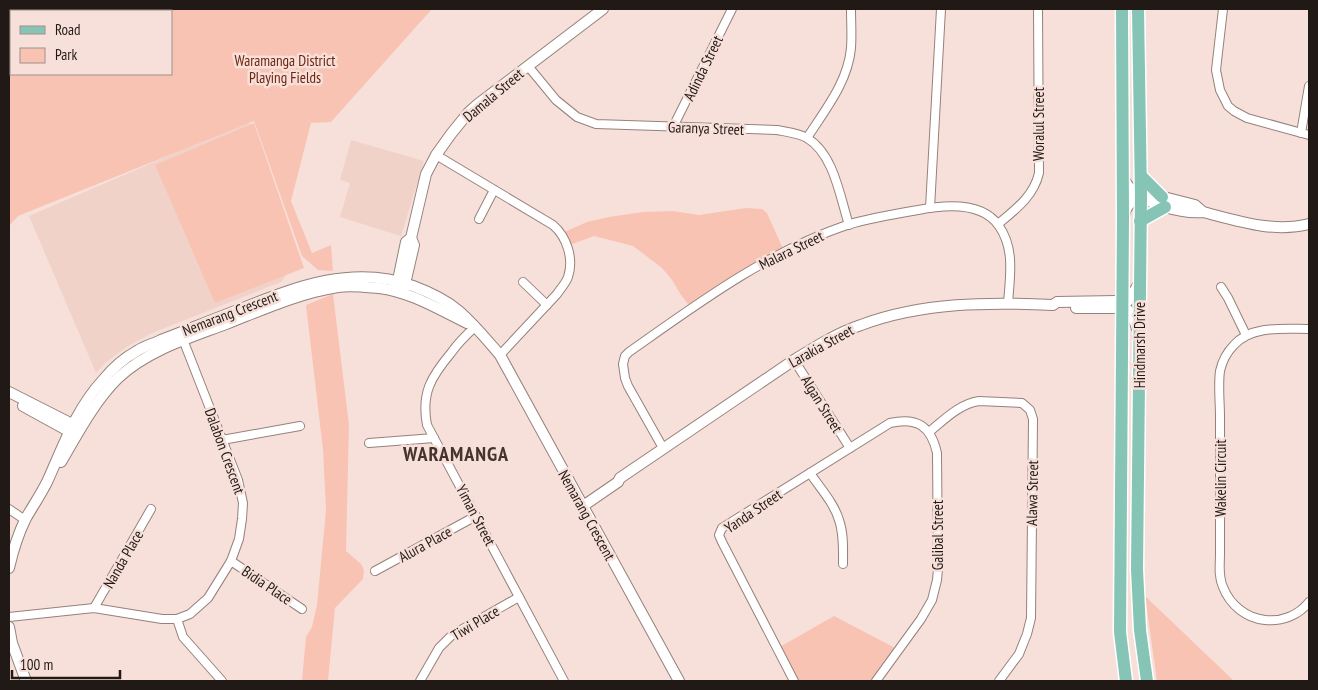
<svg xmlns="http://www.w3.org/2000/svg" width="1318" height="690" viewBox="0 0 1318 690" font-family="'PT Sans Narrow',sans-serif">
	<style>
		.built { fill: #f1d2c9 }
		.green { fill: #f9c3b4 }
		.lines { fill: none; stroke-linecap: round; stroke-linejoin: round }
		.minor-casing { stroke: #95817b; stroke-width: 10 }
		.tertiary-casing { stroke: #95817b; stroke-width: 12 }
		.primary-casing { stroke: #fff; stroke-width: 15 }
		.minor { stroke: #fff; stroke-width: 8 }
		.tertiary { stroke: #fff; stroke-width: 10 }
		.primary { stroke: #86c4b6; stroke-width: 12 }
		.labels { text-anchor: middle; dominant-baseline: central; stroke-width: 5; stroke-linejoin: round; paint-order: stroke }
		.park-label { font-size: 15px; fill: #6f240f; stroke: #f7e0d9 }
		.street-label { font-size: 15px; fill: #211916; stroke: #f7e0d9 }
		.district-label { font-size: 20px; font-weight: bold; letter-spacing: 1px; fill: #45332e; stroke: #f7e0d9 }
	</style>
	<rect width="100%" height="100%" fill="#f7e0d9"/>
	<!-- built -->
	<g class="built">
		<path d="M249,121L297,254L296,260L283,280L281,282L152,333L128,346L105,363L96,373L29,216Z"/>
		<path d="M351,140L424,161L401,236L340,217L350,183L340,180Z"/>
	</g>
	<!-- green -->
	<g class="green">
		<path d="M30,9H432L331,122L311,123L291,201L312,253L331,245L333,271L318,270L302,256L254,121L18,216L9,226V14L11,15V74H171V11H24Z"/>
		<path d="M254,123L304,268L215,303L155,165Z"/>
		<path d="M746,208L762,209L767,213L784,251L691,308L681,295L672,280L662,268L633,246L594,236L567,246L562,233L587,222L609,217L643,212L673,211L699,215Z"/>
		<path d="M333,294L349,425L346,551L361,564L364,570L363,579L335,608L328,681H302L306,637L312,627L317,605L326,510L323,450L306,305Z"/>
		<path d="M1145,596L1234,681H1157Z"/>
		<path d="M834,616L899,650L873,681H796L778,648Z"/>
	</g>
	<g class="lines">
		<defs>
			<g id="minor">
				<path d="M1223,9L1216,70L1220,90L1228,106L1234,111L1247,118L1309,135"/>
				<path d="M528,66L556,100L577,117L596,124L777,130C787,132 798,133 807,138C834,154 840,197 849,225"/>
				<path d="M673,127L732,9"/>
				<path d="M1301,133L1309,86"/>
				<path d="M807,138C825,110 848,82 851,48C852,35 851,22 851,9"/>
				<path d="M436,155L553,225C567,237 574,259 568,277C566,283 561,288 557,294L500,355"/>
				<path d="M930,208L941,9"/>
				<path d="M479,219L494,190"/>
				<path d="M998,224C1015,210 1034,196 1039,173L1038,9"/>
				<path d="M523,282L547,305"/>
				<path d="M1221,287L1228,298L1246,335"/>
				<path d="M475,327C466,335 458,343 451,353C431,377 421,393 427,425L564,681"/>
				<path d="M1309,329C1284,329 1252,325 1234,345C1227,352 1222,362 1220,371C1218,386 1220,402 1220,417C1220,444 1220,470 1220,497C1220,516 1220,535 1220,554C1220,565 1218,576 1223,587C1230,605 1246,618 1265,620C1282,622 1299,615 1309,602"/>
				<path d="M794,360L850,448"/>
				<path d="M929,432C944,420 959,404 979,401L1022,403L1030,410L1033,419L1031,618L1027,634L1019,654L999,681"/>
				<path d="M222,440L300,426"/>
				<path d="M369,443L434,438"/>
				<path d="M663,448L628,386L625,378L623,364L625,356L629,352C697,304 767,252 847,225C870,218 894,214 918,210C943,205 982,201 999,226C1015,249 1010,276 1008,303"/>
				<path d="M810,473C820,488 834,503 839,520C844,534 843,550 843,564"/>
				<path d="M9,509L25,520"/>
				<path d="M231,561L302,609"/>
				<path d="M375,571L476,516"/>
				<path d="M94,608L151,509"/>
				<path d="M9,617L94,608L162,619H177L190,614L208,598L231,561L239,539L242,519L243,503L238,480L182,337"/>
				<path d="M177,619L183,637L222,681"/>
				<path d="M420,681L439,648L452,635L519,597"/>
				<path d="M794,681L722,542L719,535L722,528L890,423C917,417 931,426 937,453L938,569L937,580L932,600L921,619L876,681"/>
			</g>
			<g id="tertiary">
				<path d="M1123,178C1125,181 1127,185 1130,188C1145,204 1182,214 1203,212C1238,221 1274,233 1309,224"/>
				<path d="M1124,216L1126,209L1133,199L1141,196L1152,194L1195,205L1203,212"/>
				<path d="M397,285L406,242L411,238L426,174L436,155L451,134L468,113L478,104L603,9"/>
				<path d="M404,288L414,245L411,238"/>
				<path d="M1076,308H1117L1128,301L1140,282"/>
				<path d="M9,392L78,427"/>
				<path d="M23,406L74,434"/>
				<path d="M61,462C78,433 94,402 118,378C148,350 189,338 226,324C262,310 299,293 338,287C351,285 366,287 379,288C411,292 438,309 467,323"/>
				<path d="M583,506L618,482L620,478L794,360C815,347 837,333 861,325C922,302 989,302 1053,305L1057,302L1117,301L1128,310L1132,315L1138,331"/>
				<path d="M9,568C13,550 18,534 26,518C33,506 41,494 47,482C63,447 76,409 103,380C112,369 124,358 137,351C144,346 153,344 161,340C180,333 199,325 217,318C281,294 345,261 413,286C429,292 446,300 459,311C474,324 487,340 500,355L679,681"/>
				<path d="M9,627L12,643L26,681"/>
			</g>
			<g id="primary">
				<path d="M1122,9L1123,218L1120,632L1126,681"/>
				<path d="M1138,9L1141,196L1137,569L1140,630L1147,681"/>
				<path d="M1141,176L1162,197"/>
				<path d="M1140,221L1165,207"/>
			</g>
		</defs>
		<!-- minor casing -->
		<use href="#minor" class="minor-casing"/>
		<!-- tertiary casing -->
		<use href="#tertiary" class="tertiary-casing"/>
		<!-- primary casing -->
		<use href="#primary" class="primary-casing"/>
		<!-- minor -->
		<use href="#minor" class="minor"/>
		<!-- tertiary -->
		<use href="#tertiary" class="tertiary"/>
		<!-- primary -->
		<use href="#primary" class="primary"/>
	</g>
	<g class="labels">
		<!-- park labels -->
		<g class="park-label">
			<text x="285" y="60">Waramanga District<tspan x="285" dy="17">Playing Fields</tspan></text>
		</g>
		<!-- street labels -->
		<g class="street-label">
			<text transform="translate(703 68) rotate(-64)">Adinda Street</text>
			<text transform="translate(493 95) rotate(-40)">Damala Street</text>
			<text transform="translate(1038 124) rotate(-90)">Woralul Street</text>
			<text transform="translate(706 128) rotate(2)">Garanya Street</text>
			<text transform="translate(791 250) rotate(-26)">Malara Street</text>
			<text transform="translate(230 313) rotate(-21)">Nemarang Crescent</text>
			<text transform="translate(1139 345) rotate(-90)">Hindmarsh Drive</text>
			<text transform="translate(821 346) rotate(-29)">Larakia Street</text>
			<text transform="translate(822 404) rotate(58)">Algan Street</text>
			<text transform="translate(225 451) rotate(70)">Dalabon Crescent</text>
			<text transform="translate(1220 478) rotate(-90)">Wakelin Circuit</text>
			<text transform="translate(1032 493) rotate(-89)">Alawa Street</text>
			<text transform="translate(753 511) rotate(-34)">Yanda Street</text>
			<text transform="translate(476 515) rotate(62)">Yiman Street</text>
			<text transform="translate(587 515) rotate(61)">Nemarang Crescent</text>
			<text transform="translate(937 535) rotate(-90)">Galibal Street</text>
			<text transform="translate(425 544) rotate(-29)">Alura Place</text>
			<text transform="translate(123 559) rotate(-60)">Nanda Place</text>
			<text transform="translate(267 585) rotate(34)">Bidia Place</text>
			<text transform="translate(475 623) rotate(-31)">Tiwi Place</text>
		</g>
		<!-- district labels -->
		<g class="district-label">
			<text x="456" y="454">WARAMANGA</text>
		</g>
	</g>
	<!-- border -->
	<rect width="1318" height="690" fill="none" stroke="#211916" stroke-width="20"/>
	<!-- legend -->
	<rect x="10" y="10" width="162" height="65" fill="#f7e0d9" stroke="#a1908b"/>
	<rect x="20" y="26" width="25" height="8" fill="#86c4b6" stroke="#a1908b"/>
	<text x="55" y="35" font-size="15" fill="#211916">Road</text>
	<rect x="20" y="48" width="25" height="15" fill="#f9c3b4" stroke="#a1908b"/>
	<text x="55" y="60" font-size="15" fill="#211916">Park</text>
	<!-- scale -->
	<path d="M12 670v8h108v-8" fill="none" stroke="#211916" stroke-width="2.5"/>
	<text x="20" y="670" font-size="15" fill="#211916" stroke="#f7e0d9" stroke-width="4" paint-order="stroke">100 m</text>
</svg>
